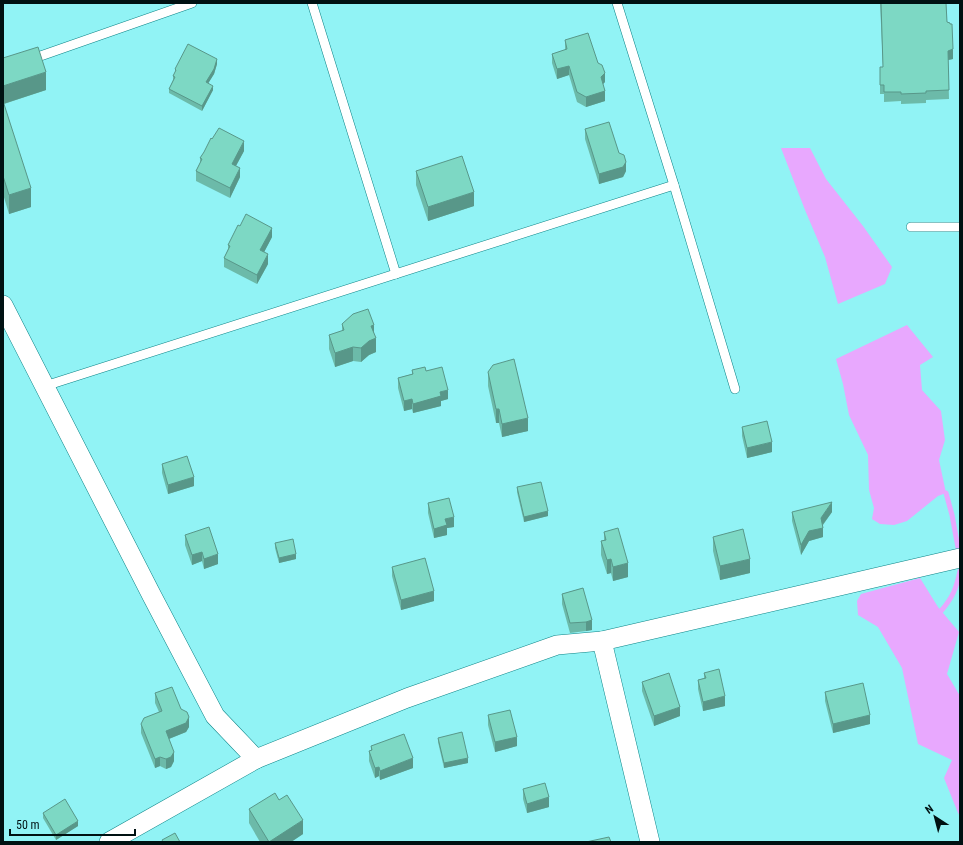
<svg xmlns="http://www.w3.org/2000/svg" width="963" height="845" viewBox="0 0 963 845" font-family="'Roboto Condensed',sans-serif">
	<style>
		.water { fill: #e8a8fe }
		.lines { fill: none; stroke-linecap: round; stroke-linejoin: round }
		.stream { stroke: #e8a8fe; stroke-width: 5 }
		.service-casing { stroke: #0c8487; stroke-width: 10 }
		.minor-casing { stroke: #0c8487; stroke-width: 20 }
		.service { stroke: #fff; stroke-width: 9 }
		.minor { stroke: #fff; stroke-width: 19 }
		.wall { fill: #6cbaa9 }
		.shaded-wall { fill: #589789 }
		.building { fill: #7dd8c4; stroke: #589789 }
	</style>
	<rect width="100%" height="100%" fill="#91f3f5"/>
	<!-- water -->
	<g class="water">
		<path d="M781,148H810L826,179L863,226L892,267L885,284L838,304L825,257L805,210Z"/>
		<path d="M907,325L933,357L920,365L922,390L941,411L945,440L939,460L946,493L938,496L907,521L894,525L880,524L872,519L874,508L869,490L868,455L849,415L843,384L836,359Z"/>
		<path d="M920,578L938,607L959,632L947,674L960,696V816L958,813L944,778L952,760L918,744L902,668L878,627L858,615L857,601L861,594Z"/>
	</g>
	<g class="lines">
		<!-- stream -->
		<g class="stream">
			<path d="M946,493L952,515L959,553"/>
			<path d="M941,611C953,597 956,589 960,571"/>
		</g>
		<defs>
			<g id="service">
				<path d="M312,3L396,274"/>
				<path d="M617,3L674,185L735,389"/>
				<path d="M29,60L192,3"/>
				<path d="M911,227H960"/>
				<path d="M45,386L674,185"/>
			</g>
			<g id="minor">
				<path d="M3,305L152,596L215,716L256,759"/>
				<path d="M602,641L960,558"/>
				<path d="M109,842L256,759L407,698L557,645L602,641L650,842"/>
			</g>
		</defs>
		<!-- service casing -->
		<use href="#service" class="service-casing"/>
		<!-- minor casing -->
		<use href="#minor" class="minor-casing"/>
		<!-- service -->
		<use href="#service" class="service"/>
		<!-- minor -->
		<use href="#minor" class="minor"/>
	</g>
	<!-- wall -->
	<g class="wall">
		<path d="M880,3H946L947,22L953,59L948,60L949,99L926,100V103L901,104V101L884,102V94H880V67H883Z"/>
		<path d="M565,40L598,63L605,82L603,84L605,101L586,107L577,102L569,75L557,79L552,63V54L565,50Z"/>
		<path d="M3,58L46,90L4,104L31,207L9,214L3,194Z"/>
		<path d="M217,64L214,74L208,83L213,90L202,111L169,93V89L173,80V76L175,73V69Z"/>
		<path d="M585,129L619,153L626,171L623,177L599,184L585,139Z"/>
		<path d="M244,151L236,166L240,177L230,198L196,181V171L200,163V158Z"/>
		<path d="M416,171L474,206L428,221L416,185Z"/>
		<path d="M272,237L264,252L268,264L257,284L224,267V258L228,249V245Z"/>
		<path d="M342,324L374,333L376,352L369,355L361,362L353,361L335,367L329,349V335L342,331Z"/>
		<path d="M412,370L426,371L448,399L441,401V406L413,413L412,409L404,411L398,388V378L412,374Z"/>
		<path d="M488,372L528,431L502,437L499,423H496L488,386Z"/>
		<path d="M742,427L772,452L747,458L742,436Z"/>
		<path d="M162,464L194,486L168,494L162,473Z"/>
		<path d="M517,487L548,516L524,522L517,492Z"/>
		<path d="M428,503L454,527L447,528V535L434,538L428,513Z"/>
		<path d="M792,512H832L823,525V537L809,541L801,555L792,521Z"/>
		<path d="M604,532L628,577L613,581L611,573L607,574L601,555V541L604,540Z"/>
		<path d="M185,535L218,564L204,569L202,561L192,565L185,545Z"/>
		<path d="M713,537L750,573L720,580L713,551Z"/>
		<path d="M275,543L296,559L279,563L275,548Z"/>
		<path d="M392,567L434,601L401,610L392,576Z"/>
		<path d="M583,588L592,630L586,631L570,633L562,604V594Z"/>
		<path d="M704,673L725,706L703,711L698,689V680L704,678Z"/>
		<path d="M642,682L680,716L654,726L642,691Z"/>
		<path d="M825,692L870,724L833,733L825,701Z"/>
		<path d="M155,693L181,709L189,727L186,732L169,739L174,761L171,767L166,769L160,766L155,768L141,733V724L159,712L155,703Z"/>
		<path d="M488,715L517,746L495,752L488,725Z"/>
		<path d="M438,738L468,763L444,768L438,742Z"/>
		<path d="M371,746L413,768L380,780L379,776L375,778L369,761V751H371Z"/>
		<path d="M523,789L549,807L527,813L523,799Z"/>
		<path d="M279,800L303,834L291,842H260L249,823V809Z"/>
		<path d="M43,813L78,826L56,840L43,818Z"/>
	</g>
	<!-- shaded-wall -->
	<g class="shaded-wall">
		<path d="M953,49V59L948,60V51Z"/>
		<path d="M217,59V64L214,74L206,87V82Z"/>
		<path d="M569,66V75L557,79V69Z"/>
		<path d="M46,72V90L3,104V86Z"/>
		<path d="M605,73V82L601,86V77Z"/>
		<path d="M213,86V90L202,111V106Z"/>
		<path d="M605,91V101L586,107V97Z"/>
		<path d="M244,141V151L232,173V164Z"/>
		<path d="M626,162V171L623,177L599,184V174Z"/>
		<path d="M240,168V177L230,198V188Z"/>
		<path d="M31,188V207L9,214V195Z"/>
		<path d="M474,192V206L428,221V207Z"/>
		<path d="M272,228V237L260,260V250Z"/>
		<path d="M268,254V264L257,284V275Z"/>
		<path d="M374,325V339L376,338V352L369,355L361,362V348L371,326Z"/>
		<path d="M353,347V361L335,367V353Z"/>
		<path d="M448,390V399L441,401V406L413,413V404L440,392Z"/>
		<path d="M412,399V409L404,411V401Z"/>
		<rect x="496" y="409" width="3" height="14"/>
		<path d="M528,418V431L502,437V424Z"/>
		<path d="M772,442V452L747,458V448Z"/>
		<path d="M194,477V486L168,494V485Z"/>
		<path d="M832,502V512L821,527V518Z"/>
		<path d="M548,511V516L524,522V517Z"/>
		<path d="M454,517V527L447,528V535L434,538V529L445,519Z"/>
		<path d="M823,528V537L809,541L801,555V545L809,531Z"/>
		<path d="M202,552V561L192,565V555Z"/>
		<path d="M218,554V564L204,569V559Z"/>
		<path d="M296,554V559L279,563V558Z"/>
		<path d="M611,559V573L607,574V560Z"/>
		<path d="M750,559V573L720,580V566Z"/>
		<path d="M628,563V577L613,581V567Z"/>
		<path d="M434,591V601L401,610V600Z"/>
		<path d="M592,620V630L586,631V622Z"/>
		<path d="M725,696V706L703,711V702Z"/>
		<path d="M680,707V716L654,726V716Z"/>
		<path d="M870,715V724L833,733V724Z"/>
		<path d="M189,717V727L186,732L166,740V731Z"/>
		<path d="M517,737V746L495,752V742Z"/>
		<path d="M174,752V761L171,767L166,769V759Z"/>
		<path d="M160,757V766L155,768V759Z"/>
		<path d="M413,758V768L380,780V771Z"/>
		<path d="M468,758V763L444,768V763Z"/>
		<path d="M379,767V776L375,778V768Z"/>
		<path d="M549,797V807L527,813V804Z"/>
		<path d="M303,820V834L291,842H269Z"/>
		<path d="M78,821V826L56,840V835Z"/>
	</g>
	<!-- building -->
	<g class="building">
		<path d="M881,3H946L947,22L950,23V24H952L953,49L948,51L949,90L926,91V93L901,94V92H884V85H880V67H883Z"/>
		<path d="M588,33L598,63L602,65L605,73L601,77L605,91L586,97L577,92L569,66L557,69L552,54L567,49L565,40Z"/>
		<path d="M188,44L217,59L214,69L206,82L213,86L202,106L169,89L175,77L173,76L176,70L175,69Z"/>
		<path d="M38,47L46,72L3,86V58Z"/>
		<path d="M3,101L31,188L9,195L3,176Z"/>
		<path d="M609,122L619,153L624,155L626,162L623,167L599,174L585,129Z"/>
		<path d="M219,128L244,141L232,164L240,168L230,188L196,171L202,159L200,158L204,152L211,138L212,139Z"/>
		<path d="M462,156L474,192L428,207L416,171Z"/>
		<path d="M246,214L272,228L260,250L268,254L257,275L224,258L230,246L228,245L238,225L240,226Z"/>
		<path d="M368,309L374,325L371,326L376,338L369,341L361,348L353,347L335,353L329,335L344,330L342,324L353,314Z"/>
		<path d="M514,359L528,418L502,424L499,409H496L488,372L493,365Z"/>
		<path d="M425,367L426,371L442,367L448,390L440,392L441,396L413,404L412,399L404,401L398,378L413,374L412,370Z"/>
		<path d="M767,421L772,442L747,448L742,427Z"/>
		<path d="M187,456L194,477L168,485L162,464Z"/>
		<path d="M541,482L548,511L524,517L517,487Z"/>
		<path d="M449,498L454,517L445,519L447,525L434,529L428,503Z"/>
		<path d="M832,502L821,518L823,528L809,531L801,545L792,512Z"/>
		<path d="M209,527L218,554L204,559L202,552L192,555L185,535Z"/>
		<path d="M618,528L628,563L613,567L611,559L607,560L601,541L606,540L604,532Z"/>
		<path d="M743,529L750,559L720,566L713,537Z"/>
		<path d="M293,539L296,554L279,558L275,543Z"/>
		<path d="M425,558L434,591L401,600L392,567Z"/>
		<path d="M583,588L592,620L586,622L570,623L562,594Z"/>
		<path d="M719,669L725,696L703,702L698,680L706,678L704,673Z"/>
		<path d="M669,673L680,707L654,716L642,682Z"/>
		<path d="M863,683L870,715L833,724L825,692Z"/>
		<path d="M172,687L181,709L187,712L189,717L186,723L166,731L174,752L171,757L166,759L160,757L155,759L141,724L144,718L162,711L155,693Z"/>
		<path d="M510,710L517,737L495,742L488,715Z"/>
		<path d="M462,732L468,758L444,763L438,738Z"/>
		<path d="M404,734L413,758L380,771L379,767L375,768L369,751L372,750L371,746Z"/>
		<path d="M545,783L549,797L527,804L523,789Z"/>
		<path d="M275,793L279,800L287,795L303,820L269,842L249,809Z"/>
		<path d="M65,799L78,821L56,835L43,813Z"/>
		<path d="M175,833L180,842H163L162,840Z"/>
		<path d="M609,837L611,842H586Z"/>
	</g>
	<!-- border -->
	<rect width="963" height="845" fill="none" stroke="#001112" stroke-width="8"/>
	<!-- north arrow -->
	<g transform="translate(935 817) rotate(324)" stroke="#91f3f5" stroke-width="3" paint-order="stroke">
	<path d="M0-3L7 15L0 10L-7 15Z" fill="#001112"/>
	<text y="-6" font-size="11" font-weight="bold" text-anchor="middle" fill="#001112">N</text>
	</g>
	<!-- scale -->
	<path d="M10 829v6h125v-6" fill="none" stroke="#001112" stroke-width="2"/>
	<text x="16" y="829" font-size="12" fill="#001112" stroke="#91f3f5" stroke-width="3" paint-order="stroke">50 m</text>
</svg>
